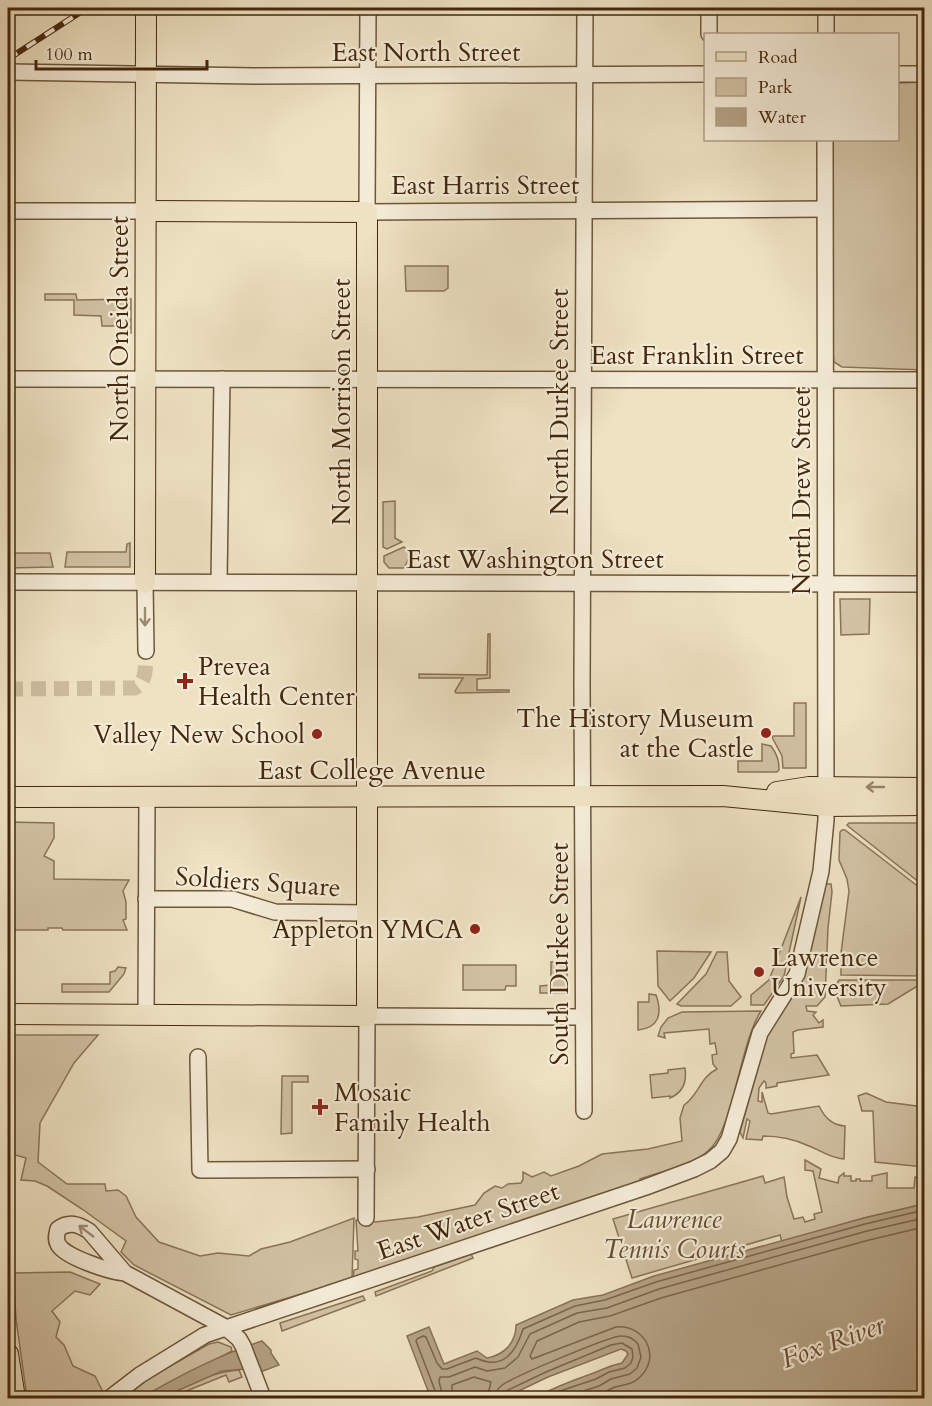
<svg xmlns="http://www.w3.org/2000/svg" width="932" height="1406" viewBox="0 0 932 1406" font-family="Cardo,serif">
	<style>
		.green { fill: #d1c2a4; stroke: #8a7458; stroke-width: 1.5 }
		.water { fill: #b4a285; stroke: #877155; stroke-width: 1.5 }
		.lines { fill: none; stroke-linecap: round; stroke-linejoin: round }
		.shore { stroke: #7c6448; stroke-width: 1.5 }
		.minor-tunnel { stroke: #ccbd9e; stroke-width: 15; stroke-dasharray: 15 8; stroke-linecap: butt }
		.minor-casing { stroke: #6e563a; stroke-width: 18 }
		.major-casing { stroke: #44270c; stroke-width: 22 }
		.minor { stroke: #f4ecd8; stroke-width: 15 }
		.major { stroke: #eee2c3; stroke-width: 20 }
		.rail-casing { stroke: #44270c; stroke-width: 6 }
		.rail { stroke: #f4ecd8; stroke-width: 4; stroke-dasharray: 11; stroke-linecap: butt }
		.oneway { stroke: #9c8a72 }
		.oneway2 { stroke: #998468 }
		.poi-dot { fill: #8f2418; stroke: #f4ecd8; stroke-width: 2 }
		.labels { text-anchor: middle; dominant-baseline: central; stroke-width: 4.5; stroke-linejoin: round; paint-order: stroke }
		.street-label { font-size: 26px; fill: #44270c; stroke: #f4ecd8 }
		.poi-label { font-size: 26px; fill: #44270c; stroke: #f4ecd8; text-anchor: start }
		.park-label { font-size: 26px; font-style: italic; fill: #674e32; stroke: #f4ecd8 }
		.water-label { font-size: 27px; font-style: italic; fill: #664c30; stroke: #f4ecd8 }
	</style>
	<rect width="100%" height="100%" fill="#eee2c3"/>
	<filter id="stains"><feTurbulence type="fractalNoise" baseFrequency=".00333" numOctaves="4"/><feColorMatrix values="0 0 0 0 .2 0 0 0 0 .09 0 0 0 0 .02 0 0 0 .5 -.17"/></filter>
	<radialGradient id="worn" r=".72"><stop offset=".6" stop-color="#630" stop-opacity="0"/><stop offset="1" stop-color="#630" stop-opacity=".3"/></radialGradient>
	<!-- green -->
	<g class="green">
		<path d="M924,82V370L842,367L834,362L832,344V140H898V83Z"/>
		<path d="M405,266H448V288L444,291H406Z"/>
		<path d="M76,294L77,300L131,299V333H127V326H102L101,316L74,315V300H45V294Z"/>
		<path d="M395,501V538L402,542L387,549L383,547V502Z"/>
		<path d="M130,543V567H65L67,552H126L127,544Z"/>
		<path d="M404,547L411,554L404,568H389L384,562V556Z"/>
		<path d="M8,553H50L53,567L8,568Z"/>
		<path d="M840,599H870L869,634L841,635Z"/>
		<path d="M488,634H490V678L477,679V690H509V692L456,693L455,691L463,678H419V674L487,675Z"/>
		<path d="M794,703H806V768H783L782,756L773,739L772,736H794Z"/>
		<path d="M762,744L771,746C777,754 779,760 779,770L777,772H738V761H762Z"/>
		<path d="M8,822L54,823V838L44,856L54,861V879L129,880L123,891L126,902V919L123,920L127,930H63L62,928H48V930H8Z"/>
		<path d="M849,823H924V886L849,827L847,825Z"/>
		<path d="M842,830H845L924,891V976L841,975V953L849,891L847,879L839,860L840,832Z"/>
		<path d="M827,884H831L832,892L828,928L825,997L817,1006H806L807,1011L816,1012L813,1015L819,1023L823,1020V1027L798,1030L793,1032L794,1053L791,1054V1058L817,1055L829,1075L777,1083V1086L766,1088V1083L764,1081L759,1088L758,1101L762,1102V1092L768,1113L771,1114L819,1106C825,1118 832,1125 845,1126L844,1159C830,1158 822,1151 809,1146C794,1139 779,1136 763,1136L762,1140L746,1139L750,1121L747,1119L743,1138L740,1132L765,1040L774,1021L789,1002L800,984L824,886Z"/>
		<path d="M801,897L784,976L764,1005H751V995L769,980Z"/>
		<path d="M657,951L711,952L694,978L670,1001L658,986Z"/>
		<path d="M717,952H727L729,981L741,997L731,1006H681L677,1004L706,974Z"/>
		<path d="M551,962H567V993H540V986L551,985Z"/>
		<path d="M463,965H516V986H506L505,990H463Z"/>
		<path d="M118,967L126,968L124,974L109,992H62V984H110V972L115,971Z"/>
		<path d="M839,980H924V982L888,1004L841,1006C837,997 833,989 839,980Z"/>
		<path d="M649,994L656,995C663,1015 658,1028 638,1030V1002H649Z"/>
		<path d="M761,1011C739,1045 734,1130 708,1151C691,1165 660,1172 640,1179V1181L353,1278L354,1270L358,1269V1260L355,1259V1251H358L356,1220L375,1222L418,1217L475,1205L484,1193L495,1186L502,1188L508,1184L521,1183L523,1179V1172L532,1177L544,1172L551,1176L579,1166L602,1154L648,1149L682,1141L680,1118L684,1105C699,1095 700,1077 717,1069L713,1064L712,1055L717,1054L715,1043L710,1044L709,1029L664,1033L665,1038L658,1036L661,1027L668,1018L682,1012Z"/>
		<path d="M8,1035H98L74,1063L40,1123L38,1162L67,1184H105L106,1191L118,1190L126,1196L136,1217L159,1242L200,1256L218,1253L249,1256L261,1249L290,1242L354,1218L352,1279L231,1315L134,1265L121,1252L126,1241L82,1209L47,1186L35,1181L21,1180L26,1158L8,1153Z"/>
		<path d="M685,1068C687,1081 684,1092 670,1098V1096L652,1098L650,1075L668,1073V1070Z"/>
		<path d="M282,1076H308V1082H292V1133L281,1134Z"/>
		<path d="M866,1093L886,1102L924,1107V1167L875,1162L873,1111H862L858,1096Z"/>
		<path d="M805,1160L821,1169L819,1178L838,1183L839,1177L844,1173V1176H851V1181H856V1179H860V1181H872V1176L887,1173V1188H914L915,1177L924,1178V1204L864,1218L782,1242L780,1235L632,1278L613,1219L763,1176L765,1183L784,1177L787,1197L794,1219L803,1217L805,1222L815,1219L814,1214L822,1212L813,1171L805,1170Z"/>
		<path d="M471,1254L473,1258L376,1296L375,1292L432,1271L434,1267Z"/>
		<path d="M70,1272L100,1284L90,1295L75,1291L52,1311L60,1322L56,1337L64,1345L73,1366L95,1376L104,1394L100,1398H27L16,1319L13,1273Z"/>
		<path d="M363,1296L365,1300L282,1331L280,1323Z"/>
		<path d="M218,1342L231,1347L232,1351L141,1398H125L149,1378L209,1344Z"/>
		<path d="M239,1370L242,1377L229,1382L226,1375L169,1398H161C186,1386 210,1372 239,1370Z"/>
	</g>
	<!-- water -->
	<g class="water">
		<path d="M924,1204V1398H534C553,1388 571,1381 591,1374C603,1370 607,1366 622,1363L628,1354L626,1351L621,1349L548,1377L504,1398H425L430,1396L407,1336L429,1327L444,1364L477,1351L487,1358C504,1355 516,1343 516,1325L573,1300L603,1295L654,1276L864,1218Z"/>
		<path d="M262,1341L271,1350V1353L279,1365L263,1371L246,1369L222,1371L161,1398H141C180,1375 219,1355 262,1341Z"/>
	</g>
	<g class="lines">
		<!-- shore -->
		<g class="shore">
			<path d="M435,1398L436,1393L416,1341L417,1339L423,1336L426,1337L437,1363L442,1369H447L476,1358C503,1371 516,1352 523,1329L575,1306L605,1300L656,1282L865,1224L924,1210"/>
			<path d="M443,1398L439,1381L440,1377H449L475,1367L487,1371L505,1368L518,1357L530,1334L577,1313L607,1308L659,1289L867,1231L924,1218"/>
			<path d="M452,1398V1385L474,1377L491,1382L487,1398"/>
			<path d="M496,1398C496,1393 497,1389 501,1386C510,1378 612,1335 622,1336C628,1336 634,1339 638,1344L641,1357L637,1368L630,1374L611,1379L599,1386L562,1398"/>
			<path d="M504,1398V1394L508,1390L546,1372L611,1345L622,1343L632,1349L633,1357L631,1363L625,1368L609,1372L596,1379L560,1391L547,1398"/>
			<path d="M589,1398C598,1396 606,1391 615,1387C625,1384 632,1385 640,1377C662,1356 644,1324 616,1327L532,1359L530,1356L537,1341L579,1322L610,1316L661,1298L869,1240L924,1227"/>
		</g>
		<!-- minor-tunnel -->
		<path class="minor-tunnel" d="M8,689L135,688C148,681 145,664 146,651"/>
		<defs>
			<g id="minor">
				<path d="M368,8L367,212L824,209"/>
				<path d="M709,8V34"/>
				<path d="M826,34V8"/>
				<path d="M8,72L255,76L706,74"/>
				<path d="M898,74H924"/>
				<path d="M8,211H146"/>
				<path d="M8,379L924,380"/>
				<path d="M8,582L924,584"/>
				<path d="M219,582L222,379"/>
				<path d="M145,583L146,651"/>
				<path d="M146,899H232L275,912L367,913"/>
				<path d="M146,1015L147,797"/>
				<path d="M198,1057L200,1170L367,1169"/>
				<path d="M584,1111L582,684L585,8"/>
				<path d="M366,1218L367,1016L583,1017"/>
				<path d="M125,1273C111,1272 64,1257 58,1244C55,1239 57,1234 58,1229C69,1221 78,1224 89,1231L125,1273L225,1327L239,1339L243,1346L263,1398"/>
				<path d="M110,1398L140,1375L205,1335L646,1187L694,1169L710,1161L722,1151L729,1139L760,1033L797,974L821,871L826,820L825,140"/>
			</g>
			<g id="major">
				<path d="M145,583L146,8"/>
				<path d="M777,792L809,787L924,788"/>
				<path d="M8,797L723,796L826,806L924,805"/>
				<path d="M8,1014L367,1016V212L146,211"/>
				<path d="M8,1354L15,1398"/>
			</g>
		</defs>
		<!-- minor casing -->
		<use href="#minor" class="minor-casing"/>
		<!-- major casing -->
		<use href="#major" class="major-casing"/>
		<!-- minor -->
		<use href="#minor" class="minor"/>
		<!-- major -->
		<use href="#major" class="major"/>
		<defs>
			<path id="rail" d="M8,59L87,8"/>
		</defs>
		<!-- rail casing -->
		<use href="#rail" class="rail-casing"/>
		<!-- rail -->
		<use href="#rail" class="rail"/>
	</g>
	<!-- one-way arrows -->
	<defs><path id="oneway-shaft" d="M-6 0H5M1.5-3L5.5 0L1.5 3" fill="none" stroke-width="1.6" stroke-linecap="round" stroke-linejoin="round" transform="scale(1.5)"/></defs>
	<g class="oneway">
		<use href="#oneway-shaft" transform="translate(145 617) rotate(90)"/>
		<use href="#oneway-shaft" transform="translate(86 1231) rotate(-143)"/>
	</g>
	<use class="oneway2" href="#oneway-shaft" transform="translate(875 787) rotate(-180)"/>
	<!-- markers -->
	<g class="poi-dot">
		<path d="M182 672h6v6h6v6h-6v6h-6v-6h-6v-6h6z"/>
		<circle cx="766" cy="733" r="6"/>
		<circle cx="317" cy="734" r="6"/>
		<circle cx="475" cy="929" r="6"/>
		<circle cx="759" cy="972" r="6"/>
		<path d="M317 1098h6v6h6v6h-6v6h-6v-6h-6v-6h6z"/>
	</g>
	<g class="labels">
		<!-- street labels -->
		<g class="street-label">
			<text x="426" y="52">East North Street</text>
			<text x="485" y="185">East Harris Street</text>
			<text transform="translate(119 329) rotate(-90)">North Oneida Street</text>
			<text x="697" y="355">East Franklin Street</text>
			<text transform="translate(341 402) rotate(-90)">North Morrison Street</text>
			<text transform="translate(559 402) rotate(-90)">North Durkee Street</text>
			<text transform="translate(801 491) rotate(-90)">North Drew Street</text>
			<text x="535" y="559">East Washington Street</text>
			<text x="372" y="770">East College Avenue</text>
			<text transform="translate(258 882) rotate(4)">Soldiers Square</text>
			<text transform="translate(559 954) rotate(-90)">South Durkee Street</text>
			<text transform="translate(468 1221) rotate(-19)">East Water Street</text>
		</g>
		<!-- poi labels -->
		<g class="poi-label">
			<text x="198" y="666">Prevea<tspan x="198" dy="30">Health Center</tspan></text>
			<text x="754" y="718" text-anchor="end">The History Museum<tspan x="754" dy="30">at the Castle</tspan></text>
			<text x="305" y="734" text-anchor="end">Valley New School</text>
			<text x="463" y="929" text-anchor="end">Appleton YMCA</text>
			<text x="771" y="957">Lawrence<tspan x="771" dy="30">University</tspan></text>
			<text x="334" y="1092">Mosaic<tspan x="334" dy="30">Family Health</tspan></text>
		</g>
		<!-- park labels -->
		<g class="park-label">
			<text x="674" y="1219">Lawrence<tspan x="674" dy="30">Tennis Courts</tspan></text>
		</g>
		<!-- water labels -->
		<g class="water-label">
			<text transform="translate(833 1342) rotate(-20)">Fox River</text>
		</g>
	</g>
	<!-- margin -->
	<rect width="932" height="1406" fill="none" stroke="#eee2c3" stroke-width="30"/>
	<rect x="9" y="9" width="914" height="1388" fill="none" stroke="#44270c" stroke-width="3"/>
	<rect x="15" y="15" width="902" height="1376" fill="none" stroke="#44270c" stroke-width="1.5"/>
	<!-- legend -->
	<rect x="704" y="33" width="195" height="108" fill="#f4ecd8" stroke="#ae9d86" stroke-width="1.5"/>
	<rect x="716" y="52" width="30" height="9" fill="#eee2c3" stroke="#ae9d86" stroke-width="1.5"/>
	<text x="758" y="63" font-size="18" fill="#44270c">Road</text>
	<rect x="716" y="78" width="30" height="18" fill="#d1c2a4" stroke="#ae9d86" stroke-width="1.5"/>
	<text x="758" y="93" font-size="18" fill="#44270c">Park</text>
	<rect x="716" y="108" width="30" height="18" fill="#b4a285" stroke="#ae9d86" stroke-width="1.5"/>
	<text x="758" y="123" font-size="18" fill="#44270c">Water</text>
	<!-- scale -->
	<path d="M36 60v9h171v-9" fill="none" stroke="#44270c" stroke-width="3"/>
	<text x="45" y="60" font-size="18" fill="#44270c" stroke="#f4ecd8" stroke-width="4.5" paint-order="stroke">100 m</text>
	<rect width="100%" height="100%" filter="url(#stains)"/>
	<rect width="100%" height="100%" fill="url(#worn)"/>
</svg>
